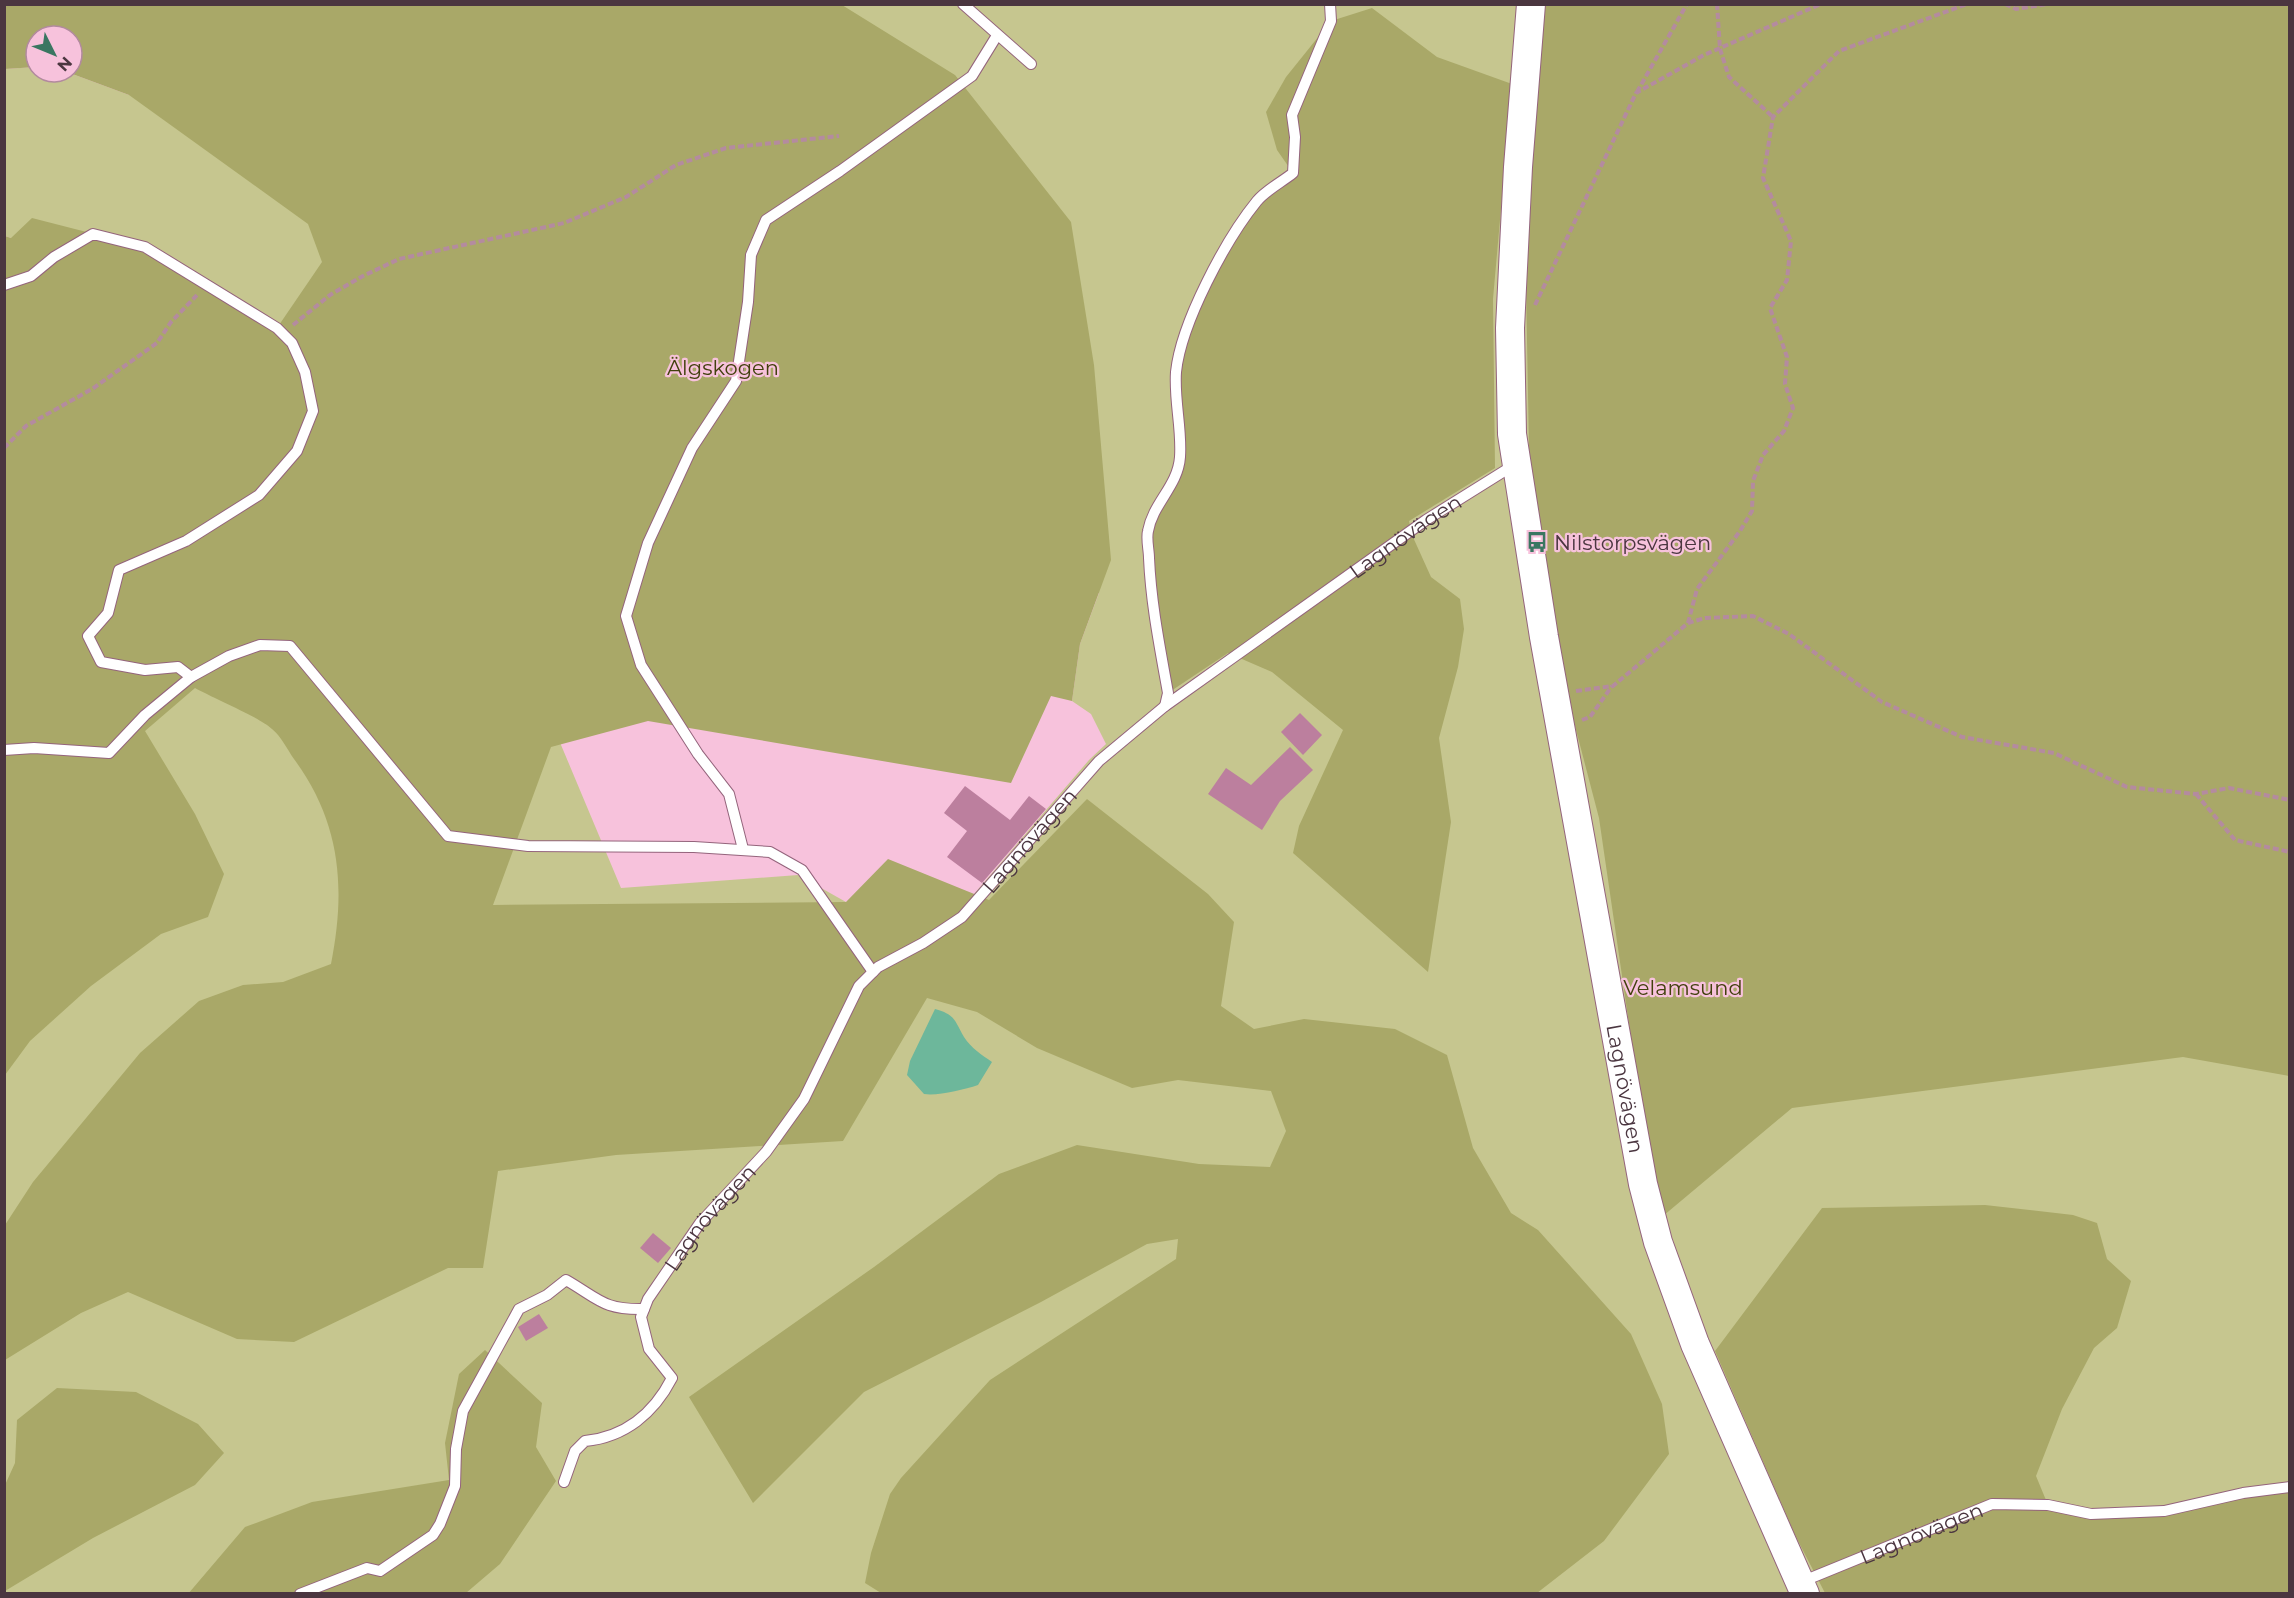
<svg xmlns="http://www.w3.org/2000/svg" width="2294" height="1598" viewBox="0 0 2294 1598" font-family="Montserrat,sans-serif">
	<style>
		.green { fill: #c6c68f; fill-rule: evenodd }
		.forest { fill: #a9a868 }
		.water { fill: #6db79b }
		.building { fill: #bc7f9e }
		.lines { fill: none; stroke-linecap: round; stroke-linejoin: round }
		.service-casing { stroke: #94647c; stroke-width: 12 }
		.tertiary-casing { stroke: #94647c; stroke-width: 30 }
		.path { stroke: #b48b9f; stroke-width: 4; stroke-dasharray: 6 3; stroke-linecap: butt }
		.service { stroke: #fff; stroke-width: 10 }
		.tertiary { stroke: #fff; stroke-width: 28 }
		.labels { text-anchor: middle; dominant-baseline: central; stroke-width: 4.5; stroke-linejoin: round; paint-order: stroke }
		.park-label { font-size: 21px; fill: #42400d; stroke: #f7c2dc }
		.street-label { font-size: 21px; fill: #4b3640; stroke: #f7c2dc }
		.poi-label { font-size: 21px; fill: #4b3640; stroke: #f7c2dc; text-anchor: start }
	</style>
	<rect width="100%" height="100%" fill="#f7c2dc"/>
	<!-- green -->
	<path class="green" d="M151,4L2289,5V1593H5V605L11,238L5,236L4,69L36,67V72H67L129,95ZM429,430L1099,593L1080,644L1072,701L1091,714L1106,744L1089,760L974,894L947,918L846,902L798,875L621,888Z"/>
	<!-- forest -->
	<g class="forest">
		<path d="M5,5H842L955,75L1071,222L1094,365L1111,560L1080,644L1072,701L1051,696L1011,783L648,721L551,747L493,905L846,902L888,859L989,900L1087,799L1208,894L1234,922L1221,1006L1254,1029L1304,1019L1395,1029L1447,1055L1473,1148L1511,1213L1538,1230L1631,1334L1662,1404L1669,1454L1604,1541L1537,1593H881L865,1583L871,1553L890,1494L901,1478L990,1380L1176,1259L1178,1239L1147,1244L1041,1302L864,1392L753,1503L689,1397L874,1267L999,1174L1077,1145L1199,1164L1270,1167L1286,1131L1271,1091L1178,1080L1132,1088L1037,1048L977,1012L927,998L843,1141L616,1155L498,1171L483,1268H448L294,1342L237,1339L128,1292L81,1313L5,1360V1225L33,1182L140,1053L199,1001L243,985L283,982L331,964C346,888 341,823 294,759C287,749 281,736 272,729C259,717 213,698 195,688L145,731L195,814L224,874L208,917L161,934L91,986L30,1041L5,1075V236L11,238L32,218L145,247L277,328L322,262L308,224L129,95L67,72H72V36H36V67L5,69Z"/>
		<path d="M1544,5H2289V1076L2183,1057L1792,1108L1663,1216L1641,1106L1599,818L1562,676L1529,449L1526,286L1530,167Z"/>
		<path d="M1372,8L1437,57L1512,84L1493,299L1495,468L1409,521L1412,535L1431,577L1460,599L1464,629L1458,667L1439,738L1451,822L1428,972L1293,853L1299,826L1343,730L1272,672L1228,653L1168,693L1148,531L1180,459L1176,369L1195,308L1259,198L1293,173L1277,150L1266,112L1286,77L1331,21Z"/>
		<path d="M1985,1205L2073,1215L2097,1223L2107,1259L2131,1281L2117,1328L2094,1348L2062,1409L2036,1476L2048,1505L2091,1514L2164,1511L2289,1487V1593H1825L1795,1535L1715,1351L1822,1208Z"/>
		<path d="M485,1350L542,1403L536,1447L556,1481L500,1564L466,1593L188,1594L245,1527L312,1502L449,1480L445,1443L459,1374Z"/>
		<path d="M57,1388L136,1392L198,1424L224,1453L195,1485L93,1538L5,1591V1485L15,1463L17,1420Z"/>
	</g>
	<!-- water -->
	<path class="water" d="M935,1009C956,1015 954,1020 964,1037C971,1048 982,1055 992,1062L978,1085C963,1090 938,1096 924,1094L907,1075L910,1061Z"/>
	<!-- building -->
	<g class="building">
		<path d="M1300,713L1322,735L1303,755L1281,732Z"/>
		<path d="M1290,747L1313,770L1280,801L1262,830L1208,794L1226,768L1251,785Z"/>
		<path d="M965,786L1010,820L1029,796L1046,809L982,883L947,857L967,831L944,813Z"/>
		<path d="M653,1233L671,1248L658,1263L640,1248Z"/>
		<path d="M539,1314L548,1328L526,1341L518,1327Z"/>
	</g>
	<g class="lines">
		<defs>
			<g id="service">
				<path d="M963,4L1031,64"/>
				<path d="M4,285L31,276L54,257L93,234L145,247L277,328L292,343L305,372L313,411L297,451L259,495L186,541L119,570L108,613L88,636L101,662L145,670L178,667L191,677"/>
				<path d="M1165,706L1168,693C1160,648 1151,604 1149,558C1149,550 1146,539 1148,531C1153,503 1178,486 1180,457C1182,428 1174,401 1176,372C1181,323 1226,239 1257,201C1266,190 1282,182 1293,173L1295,137L1292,115L1331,21L1330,4"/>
				<path d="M4,750L34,748L109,753L145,715L191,677L229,656L260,645L290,646L448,836L528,846L694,847L770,852L802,870L873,972"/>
				<path d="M743,849L729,794L698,754L641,665L626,616L648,543L692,448L736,381L748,302L751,255L766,220L840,171L972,76L996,37"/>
				<path id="s1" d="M564,1482L575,1451L585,1441C625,1437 654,1413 672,1378L649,1349L641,1317L648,1299L700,1223L766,1152L804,1099L859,986L878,967L923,943L962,917L1099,761L1165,706L1426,520L1514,465"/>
				<path id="s2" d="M1801,1582L1992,1504L2048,1505L2091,1514L2164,1511L2243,1493L2290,1487"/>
				<path d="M300,1594L367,1568L380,1571L433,1535L440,1524L455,1486L456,1449L463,1411L519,1309L547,1295L566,1280C599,1299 603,1310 644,1309"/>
			</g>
			<g id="tertiary">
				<path id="s3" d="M1531,4L1518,167L1510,328L1512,434L1544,637L1643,1184L1658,1242L1695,1344L1805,1594"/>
			</g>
		</defs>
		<!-- service casing -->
		<use href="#service" class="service-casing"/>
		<!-- tertiary casing -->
		<use href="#tertiary" class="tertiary-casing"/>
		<!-- path -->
		<g class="path">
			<path d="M1717,4L1720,49L1729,77L1773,117"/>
			<path d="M2005,4L2016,9L2048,4"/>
			<path d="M1637,92L1687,4"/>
			<path d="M1535,305L1636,93L1704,55L1821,4"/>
			<path d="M293,325L330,295L363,276L399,259L564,223L626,197L676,165L726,148L839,136"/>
			<path d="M4,448L26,426L92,389L157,343L171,322L198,294"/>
			<path d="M1688,623L1697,589L1740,531L1752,511L1753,481L1763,455L1784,431L1793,408L1785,384L1787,357L1770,308L1787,280L1791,241L1763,178L1773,117L1839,51L1967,4"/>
			<path d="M1576,691L1613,686L1688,623L1705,618L1753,616L1789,634L1882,702L1962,737L2054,753L2127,787L2196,794L2229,788L2290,800"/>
			<path d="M1582,720L1590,717L1612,686"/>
			<path d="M2196,794L2235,840L2290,852"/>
		</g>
		<!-- service -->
		<use href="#service" class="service"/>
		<!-- tertiary -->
		<use href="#tertiary" class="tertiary"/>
	</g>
	<!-- icons -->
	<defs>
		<symbol id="bus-bare" viewBox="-9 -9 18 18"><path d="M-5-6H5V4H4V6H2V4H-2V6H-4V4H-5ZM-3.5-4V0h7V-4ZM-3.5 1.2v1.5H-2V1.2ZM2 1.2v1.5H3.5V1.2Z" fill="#3a7661" stroke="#f7c2dc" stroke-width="2.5" paint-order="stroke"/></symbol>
	</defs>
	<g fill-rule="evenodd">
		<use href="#bus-bare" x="1522" y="527" width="30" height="30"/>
	</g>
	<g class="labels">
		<!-- park labels -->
		<g class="park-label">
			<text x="723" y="367">Älgskogen</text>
			<text x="1683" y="987">Velamsund</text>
		</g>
		<!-- street labels -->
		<g class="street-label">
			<text stroke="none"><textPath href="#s1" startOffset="1341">Lagnövägen</textPath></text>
			<text stroke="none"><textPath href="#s1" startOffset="855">Lagnövägen</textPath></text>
			<text stroke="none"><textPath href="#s3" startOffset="1095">Lagnövägen</textPath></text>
			<text stroke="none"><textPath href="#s1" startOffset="351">Lagnövägen</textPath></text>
			<text stroke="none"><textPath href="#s2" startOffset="130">Lagnövägen</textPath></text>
		</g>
		<!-- poi labels -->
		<g class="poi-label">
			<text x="1554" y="542">Nilstorpsvägen</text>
		</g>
	</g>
	<!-- border -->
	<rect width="2294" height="1598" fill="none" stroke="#4b3640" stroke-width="12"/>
	<!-- north arrow -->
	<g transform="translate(54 54) rotate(133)"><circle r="28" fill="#f7c2dc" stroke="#b28a9e" stroke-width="1.5"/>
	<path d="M0-4.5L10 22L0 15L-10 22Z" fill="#3a7661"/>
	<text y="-9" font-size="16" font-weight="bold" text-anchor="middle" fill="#4b3640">N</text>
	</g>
</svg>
